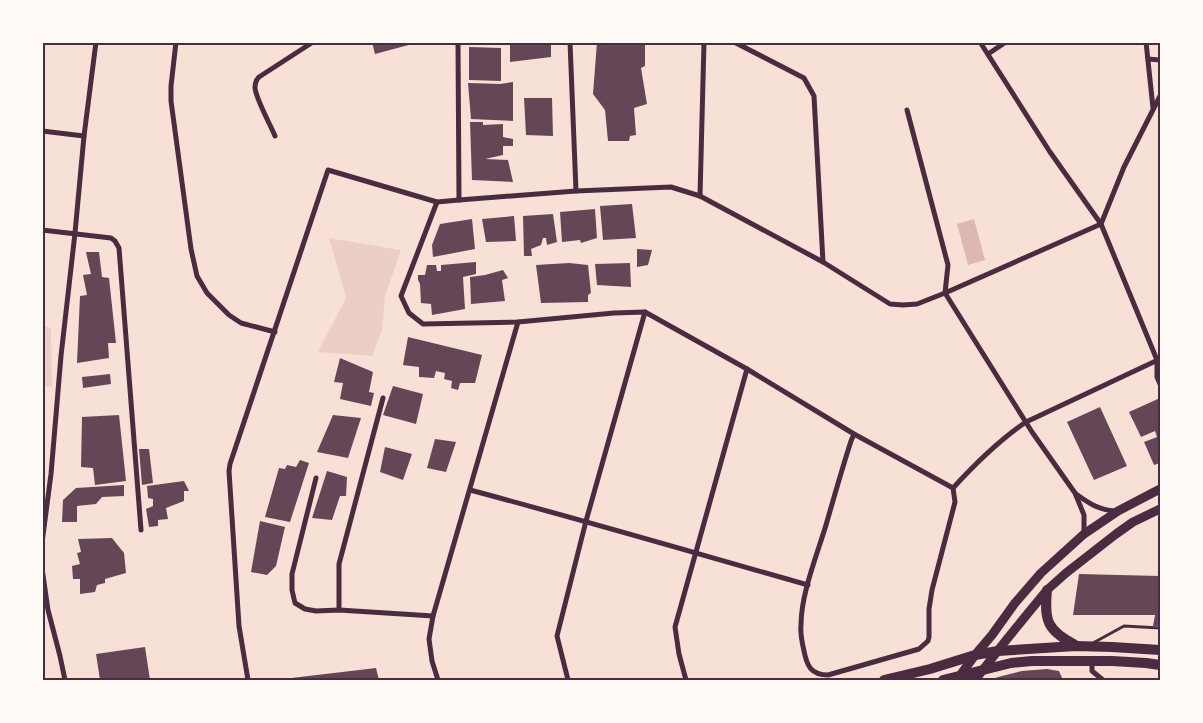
<svg xmlns="http://www.w3.org/2000/svg" width="1203" height="723" viewBox="0 0 1203 723" font-family="'Open Sans',sans-serif">
	<style>
		.green { fill: #ebcfc5 }
		.water { fill: #dcb8b0 }
		.building { fill: #644757 }
		.lines { fill: none; stroke-linecap: round; stroke-linejoin: round }
		.service { stroke: #4a2c40; stroke-width: 3 }
		.minor { stroke: #4a2c40; stroke-width: 5 }
		.tertiary { stroke: #4a2c40; stroke-width: 9 }
		.primary { stroke: #4a2c40; stroke-width: 10 }
		.neatline { fill: none; stroke: #4a2c40; stroke-width: 2 }
	</style>
	<rect width="100%" height="100%" fill="#f7e1d7"/>
	<!-- green -->
	<g class="green">
		<path d="M329,238L401,250L385,296L382,330L372,356L318,352L346,298Z"/>
		<path d="M43,326L51,328L52,387L43,386Z"/>
	</g>
	<!-- water -->
	<path class="water" d="M974,219L985,260L968,265L957,224Z"/>
	<!-- building -->
	<g class="building">
		<path d="M372,42H416V43L375,54Z"/>
		<path d="M510,42H555V44H551V57L510,62Z"/>
		<path d="M597,42H645V66L641,68L647,104L634,108L636,135L630,136L629,141H608L605,110L593,94Z"/>
		<path d="M469,47L501,48V81L469,80Z"/>
		<path d="M513,82V121L471,119L468,83L500,84Z"/>
		<path d="M524,98H552L553,136L526,135Z"/>
		<path d="M470,122H483V125L503,124V137L513,139V146H503V155L485,159L508,160L513,182L472,180Z"/>
		<path d="M632,204L636,238L603,240L600,206Z"/>
		<path d="M595,209L597,238L581,243L580,240L562,242L560,212Z"/>
		<path d="M553,214L557,242L547,245L546,238H543L541,245L531,249L532,256H524L523,216Z"/>
		<path d="M514,216L516,241L486,242L482,219Z"/>
		<path d="M472,219L475,249L433,257L432,245L440,224Z"/>
		<path d="M637,249L652,250L648,265L637,267Z"/>
		<path d="M86,252H99L102,277L109,278L116,343H108L109,358L77,363L80,296L87,295L83,275L91,274Z"/>
		<path d="M476,262V274L463,277L465,309L432,315L431,304L421,303L420,284L418,280V275H425L427,265H436L437,271H441V265Z"/>
		<path d="M569,263L588,265L591,293L588,295V302L541,303L536,265Z"/>
		<path d="M630,263L631,287L597,285L595,264Z"/>
		<path d="M503,270L508,278L502,280L505,301L471,304L470,277L485,275Z"/>
		<path d="M408,337L482,355L475,383H460L458,390L451,388L452,381L444,379L445,373L436,371L434,378L419,377V367L403,365Z"/>
		<path d="M340,358L373,372L369,392L374,393L371,406L340,399L343,383L334,382Z"/>
		<path d="M110,374L111,384L83,388L82,377Z"/>
		<path d="M393,386L423,394L416,424L383,415Z"/>
		<path d="M1160,398V463L1154,465L1144,442L1157,437L1155,431L1141,437L1129,412Z"/>
		<path d="M1100,407L1127,466L1094,480L1067,422Z"/>
		<path d="M119,415L126,481L95,485L93,468L81,467L82,417Z"/>
		<path d="M333,415L361,418L348,458L317,452Z"/>
		<path d="M435,439L456,442L446,472L427,468Z"/>
		<path d="M385,447L412,454L403,480L380,472Z"/>
		<path d="M139,449H149L153,483L142,485Z"/>
		<path d="M300,460L309,463L290,522L265,517L279,468L285,469L287,465L296,467Z"/>
		<path d="M327,471L347,477L346,496H340L332,520L312,518Z"/>
		<path d="M184,481L189,491H184V501L166,508L168,519L158,520V526L149,527L146,509L153,506V499L148,498L147,486Z"/>
		<path d="M124,485V496L102,497L96,504L77,506V522H62L63,500L76,488Z"/>
		<path d="M260,521L285,527L276,566L267,575L251,572Z"/>
		<path d="M112,538L124,553L126,573L105,579V583L97,585L95,592L80,594V579H73L72,566L80,564L77,553L81,552L78,539Z"/>
		<path d="M1079,574L1160,576V626H1153L1155,615H1073Z"/>
		<path d="M145,647L150,680H100L96,654Z"/>
		<path d="M376,668L379,680H283V679Z"/>
		<path d="M1047,669L1059,671L1063,680H988L1002,676L1022,671Z"/>
	</g>
	<g class="lines">
		<!-- service -->
		<path class="service" d="M1093,643L1124,626L1160,628"/>
		<!-- minor -->
		<g class="minor">
			<path d="M176,42L171,86V101L191,249L197,276L207,293L229,315L241,323L275,332"/>
			<path d="M458,42L459,200"/>
			<path d="M570,42L576,191"/>
			<path d="M734,42L804,78L814,96L823,262"/>
			<path d="M980,42L1050,152L1101,224L1157,360V377L1160,384"/>
			<path d="M1146,42L1153,108"/>
			<path d="M988,54L1006,42"/>
			<path d="M1148,59L1160,60"/>
			<path d="M907,110L948,265L945,293L1032,432L1075,493L1084,515V533"/>
			<path d="M42,131L84,136"/>
			<path d="M275,136C270,124 256,99 255,88C255,83 256,80 259,77L313,42"/>
			<path d="M700,196L704,42"/>
			<path d="M437,202L401,296L409,313L423,324L518,322L614,313L645,312L747,369L854,434L953,488"/>
			<path d="M42,230L111,238L115,241L119,248L141,530"/>
			<path d="M854,434L851,441C842,469 834,497 826,525C817,555 801,594 801,625C800,634 802,642 804,651C807,666 811,675 828,675L919,649L928,641L929,637V609L932,590L955,502L953,488"/>
			<path d="M316,478L292,574V590L295,603L305,609L316,611L339,610L433,616"/>
			<path d="M953,488C975,464 999,440 1026,422L1160,359"/>
			<path d="M470,490C583,520 695,553 808,585"/>
			<path d="M1076,494C1089,503 1098,510 1115,511"/>
			<path d="M42,543L51,474L61,356L75,233L84,136L96,42"/>
			<path d="M42,568L48,610L60,656L65,680"/>
			<path d="M339,610V564L383,398"/>
			<path d="M1092,661V671L1103,680"/>
			<path d="M248,680L239,626L229,471L230,464L328,170L437,202L459,200L576,191L671,187L700,196L823,262L890,304L903,305L917,304L945,293L1101,224L1124,167L1160,96"/>
			<path d="M438,680L432,661L429,639L433,616L518,322"/>
			<path d="M568,680L557,636L586,521L645,312"/>
			<path d="M686,680L679,654L675,627L747,369"/>
		</g>
		<!-- tertiary -->
		<g class="tertiary">
			<path d="M959,677L975,655L992,635L1015,603L1041,573L1084,534L1118,511L1160,489"/>
			<path d="M975,680L1007,639L1047,590L1066,573L1116,534L1133,522L1160,509"/>
		</g>
		<!-- primary -->
		<g class="primary">
			<path d="M1047,590C1044,621 1047,630 1075,645"/>
			<path d="M884,680L930,669L975,655L998,651L1076,646L1112,647L1160,650"/>
			<path d="M943,680L1011,663L1032,661H1112L1146,663L1160,665"/>
		</g>
	</g>
	<!-- border -->
	<rect width="1203" height="723" fill="none" stroke="#fffaf5" stroke-width="88"/>
	<rect x="44" y="44" width="1115" height="635" class="neatline"/>
</svg>
